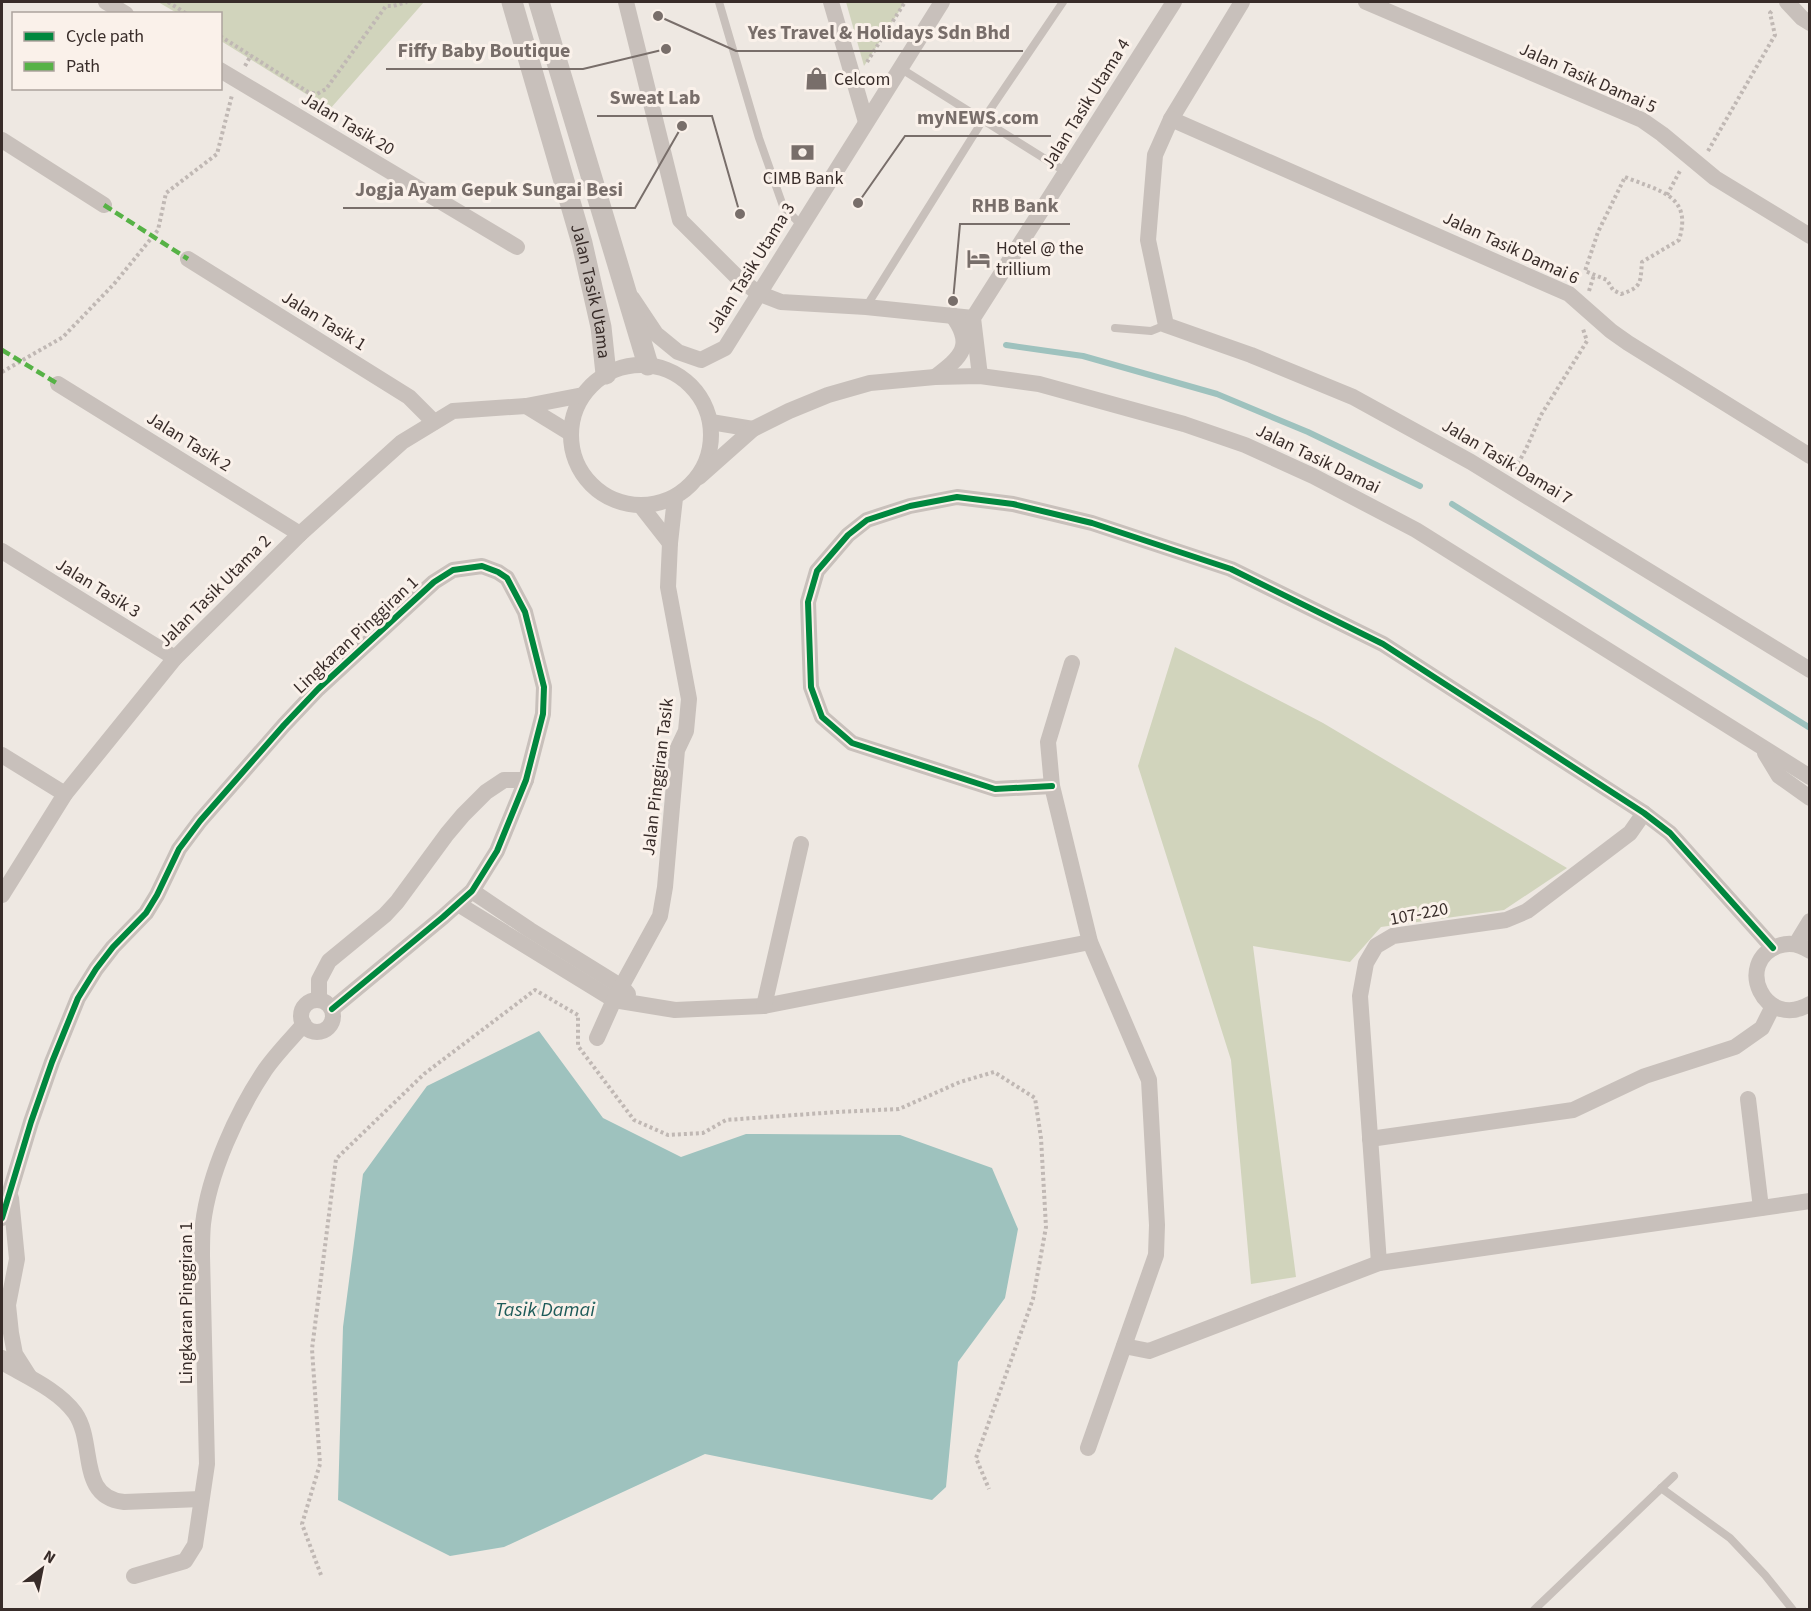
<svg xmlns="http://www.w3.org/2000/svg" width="1811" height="1611" viewBox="0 0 1811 1611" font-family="'Source Sans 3',sans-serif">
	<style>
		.green { fill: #d1d4bc }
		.water { fill: #9ec2be }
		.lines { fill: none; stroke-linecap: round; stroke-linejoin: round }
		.stream { stroke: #9ec2be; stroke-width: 6 }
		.path { stroke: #c0b8b4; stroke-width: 4; stroke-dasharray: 3 3; stroke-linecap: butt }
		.service { stroke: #c8c0bb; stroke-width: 8 }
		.minor { stroke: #c8c0bb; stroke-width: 16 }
		.tertiary { stroke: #c8c0bb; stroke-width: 21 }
		.quiet { stroke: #56b246; stroke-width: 4.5; stroke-dasharray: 9 4.5; stroke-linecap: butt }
		.cycleway-casing { stroke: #faf1ea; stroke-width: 10 }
		.cycleway { stroke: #00873e; stroke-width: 6 }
		.labels { text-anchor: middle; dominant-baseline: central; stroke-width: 6; stroke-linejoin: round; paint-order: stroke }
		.street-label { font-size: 18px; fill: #382c29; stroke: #faf1ea }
		.poi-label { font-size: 18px; fill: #382c29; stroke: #faf1ea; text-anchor: start }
		.water-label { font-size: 20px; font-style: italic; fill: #1d5b59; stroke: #faf1ea }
		.leader { fill: none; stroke: #786e6a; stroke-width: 2 }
		.callout-dot { fill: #786e6a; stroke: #faf1ea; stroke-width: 2 }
		.callout-label { font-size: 20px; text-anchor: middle; font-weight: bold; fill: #786e6a; stroke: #faf1ea; stroke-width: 6; stroke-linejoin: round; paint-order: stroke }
	</style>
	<rect width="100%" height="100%" fill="#eee8e2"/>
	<!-- green -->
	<g class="green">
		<path d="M158,2H424L330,109L221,41L220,14L177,13Z"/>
		<path d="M846,2H905L864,66Z"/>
		<path d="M1175,647L1323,723L1567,868L1504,910L1381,927L1350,962L1253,946L1296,1277L1251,1284L1231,1060L1138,766Z"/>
	</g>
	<!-- water -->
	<path class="water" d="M539,1031L603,1118L681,1157L746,1134L900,1135L992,1168L1018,1229L1005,1298L958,1362L946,1487L932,1500L705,1454L504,1547L450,1556L338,1500L343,1327L363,1174L427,1086Z"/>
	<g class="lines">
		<!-- stream -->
		<g class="stream">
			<path d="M1006,345L1083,356L1217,394L1308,432L1420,486"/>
			<path d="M1452,504L1810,728"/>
		</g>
		<!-- path -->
		<g class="path">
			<path d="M168,2L187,14"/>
			<path d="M220,36L308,92L317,94L326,89L386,6H393L407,2"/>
			<path d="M867,62L905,2"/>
			<path d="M245,66L251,55"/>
			<path d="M1708,151L1775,35L1770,13L1773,10"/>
			<path d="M1625,177C1659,191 1693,195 1679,240L1642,262C1640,282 1643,287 1621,294L1613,290L1607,280L1585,271L1598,232Z"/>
			<path d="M1667,195L1681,169"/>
			<path d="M1589,291L1594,275"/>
			<path d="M2,372L63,337L114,284L158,230L166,193L217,154L232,95"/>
			<path d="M1515,469L1526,449L1541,415L1587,341L1583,329"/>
			<path d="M321,1575L302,1524L320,1464L312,1349L336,1159L424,1074L535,990L578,1015V1046L634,1120L668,1135L703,1133L726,1120L837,1112L899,1109L960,1082L994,1072L1035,1098L1041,1138L1046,1227L1033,1299L976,1458L989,1489"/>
		</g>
		<!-- service -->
		<g class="service">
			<path d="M719,2L759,138L783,206L801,225"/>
			<path d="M900,68L1066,172"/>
			<path d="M866,307L983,120L1063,2"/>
			<path d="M1115,328L1151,331L1166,325"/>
			<path d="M1661,1488L1730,1538L1765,1575L1793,1610"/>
			<path d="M1534,1610L1674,1476"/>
		</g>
		<!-- minor -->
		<g class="minor">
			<path d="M106,2L126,14"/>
			<path d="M626,2L680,220L736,276L758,293L781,302L866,307L973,318"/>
			<path d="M831,2L866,122"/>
			<path d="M1242,2L1171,119L1155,155L1148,240L1166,325L1251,355L1353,397L1471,462L1810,670"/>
			<path d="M1366,2L1642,120L1662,134L1715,178L1810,236"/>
			<path d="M1787,2L1802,18L1810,23"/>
			<path d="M220,70L517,247"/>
			<path d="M1171,119L1569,294L1611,331L1628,343L1810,456"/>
			<path d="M2,140L104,205"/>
			<path d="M188,259L409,397L434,422"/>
			<path d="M632,298L656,334L678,352L701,360L725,348L942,2"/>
			<circle cx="641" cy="435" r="70"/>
			<path d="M980,376L973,318L1174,2"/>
			<path d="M935,377C961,357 975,346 952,315"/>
			<path d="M58,384L300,534"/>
			<path d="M526,406L570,433"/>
			<path d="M711,422L753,429"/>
			<path d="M699,477L753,429L789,411L828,395L870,383L935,377L980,376L1039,384L1184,424L1245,445L1313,476L1416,530L1810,777"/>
			<path d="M641,506L670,543"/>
			<path d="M2,551L175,658"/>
			<path d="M1072,663L1048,742L1052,786L1090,942L1149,1080L1157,1225L1156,1255L1088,1448"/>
			<path d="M1765,753L1779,776L1810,798"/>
			<path d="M2,755L65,794"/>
			<path d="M1052,786L995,789L852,743L822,717L811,687L808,602L817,571L848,535L867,520L910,506L957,497L1013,504L1092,523L1231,569L1383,644L1644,813L1670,833L1773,948"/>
			<path d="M472,891L530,930L622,987L628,994"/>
			<path d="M2,895L65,794L175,658L300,534L402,442L453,411L526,406L583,395"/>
			<path d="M458,904L614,1000L675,1010L764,1006L1090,942"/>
			<path d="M1796,944L1810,921"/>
			<path d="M1810,951C1800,944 1789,942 1778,946C1734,962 1764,1031 1810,1004"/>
			<path d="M319,1000V980L329,961L385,915L397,902L447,834L463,815L486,792L504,780H526"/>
			<circle cx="317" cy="1016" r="16"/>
			<path d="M764,1006L801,844"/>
			<path d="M597,1038L614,1000L660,916L665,887L677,750L686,731L689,699L668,587L670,543L675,498"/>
			<path d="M1748,1099L1761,1208"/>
			<path d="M1370,1139L1573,1110L1645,1076L1735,1047L1762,1028L1773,1006"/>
			<path d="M11,1198L17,1259L8,1305L11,1333L15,1354L29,1376"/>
			<path d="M2,1218L31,1122L52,1062L78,998L96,969L113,947L146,913L157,895L179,849L200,821L284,725L318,689L434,582L453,570L482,566L498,572L507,578L525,612L544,687L543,714L526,780L497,851L472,891L443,917L332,1009"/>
			<path d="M1379,1263L1360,996L1366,963L1376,946L1393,936L1506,920L1527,911L1630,833L1644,813"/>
			<path d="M1124,1346L1149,1351L1379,1263L1810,1201"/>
			<path d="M2,1358L7,1365C30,1378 59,1391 75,1413C96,1443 77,1497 124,1502L201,1499"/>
			<path d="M134,1576L185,1561L195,1545L207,1464L202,1256C202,1245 202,1234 203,1224C209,1173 237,1112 265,1070C276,1054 291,1039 304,1024"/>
		</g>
		<!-- tertiary -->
		<g class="tertiary">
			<path id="s1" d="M512,2L582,243L601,327L606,374"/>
			<path d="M539,2L648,365"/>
		</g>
		<!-- quiet -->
		<g class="quiet">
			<path d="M104,205L188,259"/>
			<path d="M2,350L58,384"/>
		</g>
		<defs>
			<g id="cycleway">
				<path d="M1052,786L995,789L852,743L822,717L811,687L808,602L817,571L848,535L867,520L910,506L957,497L1013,504L1092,523L1231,569L1383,644L1644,813L1670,833L1773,948"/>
				<path d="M2,1218L31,1122L52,1062L78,998L96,969L113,947L146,913L157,895L179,849L200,821L284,725L318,689L434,582L453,570L482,566L498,572L507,578L525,612L544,687L543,714L526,780L497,851L472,891L443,917L332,1009"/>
			</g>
		</defs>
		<!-- cycleway casing -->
		<use href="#cycleway" class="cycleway-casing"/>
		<!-- cycleway -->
		<use href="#cycleway" class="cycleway"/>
	</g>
	<!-- icons -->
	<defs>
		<symbol id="shop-bare" viewBox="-9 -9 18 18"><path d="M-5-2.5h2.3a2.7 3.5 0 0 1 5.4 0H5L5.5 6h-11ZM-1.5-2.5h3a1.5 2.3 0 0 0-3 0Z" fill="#786e6a" stroke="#faf1ea" stroke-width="2.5" paint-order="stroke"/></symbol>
		<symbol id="bank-bare" viewBox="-9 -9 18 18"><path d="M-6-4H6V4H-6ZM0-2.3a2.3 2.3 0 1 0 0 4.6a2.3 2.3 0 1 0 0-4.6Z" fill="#786e6a" stroke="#faf1ea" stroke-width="2.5" paint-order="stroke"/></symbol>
		<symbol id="hotel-bare" viewBox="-9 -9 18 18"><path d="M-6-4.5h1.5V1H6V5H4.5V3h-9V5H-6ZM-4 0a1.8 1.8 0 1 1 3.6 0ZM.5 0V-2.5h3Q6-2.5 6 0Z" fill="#786e6a" stroke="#faf1ea" stroke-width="2.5" paint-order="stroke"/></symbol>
	</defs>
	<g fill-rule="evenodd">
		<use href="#shop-bare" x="800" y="62" width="33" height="33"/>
		<use href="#bank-bare" x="786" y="136" width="33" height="33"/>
		<use href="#hotel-bare" x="962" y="242" width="33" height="33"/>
	</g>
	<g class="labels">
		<!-- street labels -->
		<g class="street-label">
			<text transform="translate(1588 78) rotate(24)">Jalan Tasik Damai 5</text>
			<text transform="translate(1086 104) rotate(-58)">Jalan Tasik Utama 4</text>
			<text transform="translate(348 124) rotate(31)">Jalan Tasik 20</text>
			<text transform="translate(1511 248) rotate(25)">Jalan Tasik Damai 6</text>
			<text transform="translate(751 268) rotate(-58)">Jalan Tasik Utama 3</text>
			<text stroke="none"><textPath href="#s1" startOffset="300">Jalan Tasik Utama</textPath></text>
			<text transform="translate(324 321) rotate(32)">Jalan Tasik 1</text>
			<text transform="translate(189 442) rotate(32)">Jalan Tasik 2</text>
			<text transform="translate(1318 459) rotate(26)">Jalan Tasik Damai</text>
			<text transform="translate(1507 462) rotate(31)">Jalan Tasik Damai 7</text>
			<text transform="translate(98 588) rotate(32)">Jalan Tasik 3</text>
			<text transform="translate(215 591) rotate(-45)">Jalan Tasik Utama 2</text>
			<text transform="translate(356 635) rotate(-43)">Lingkaran Pinggiran 1</text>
			<text transform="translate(658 777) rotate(-83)">Jalan Pinggiran Tasik</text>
			<text transform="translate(1419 914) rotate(-11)">107-220</text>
			<text transform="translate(186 1303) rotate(-90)">Lingkaran Pinggiran 1</text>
		</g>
		<!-- poi labels -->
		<g class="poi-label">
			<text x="834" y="79">Celcom</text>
			<text x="803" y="178" text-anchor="middle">CIMB Bank</text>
			<text x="996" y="248">Hotel @ the<tspan x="996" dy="21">trillium</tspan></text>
		</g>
		<!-- water labels -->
		<g class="water-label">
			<text x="545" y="1310">Tasik Damai</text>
		</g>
	</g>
	<!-- callouts -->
	<path class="leader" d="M658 16L736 51H1023M666 49L583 69H386M740 214L712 116H597M858 203L905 136H1051M682 126L635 208H343M953 301L960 224H1070"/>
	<g class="callout-dot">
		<circle cx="658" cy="16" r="6"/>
		<circle cx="666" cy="49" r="6"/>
		<circle cx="740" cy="214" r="6"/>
		<circle cx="858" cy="203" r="6"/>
		<circle cx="682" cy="126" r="6"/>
		<circle cx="953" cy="301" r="6"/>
	</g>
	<g class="callout-label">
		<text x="879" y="39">Yes Travel &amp; Holidays Sdn Bhd</text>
		<text x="484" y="57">Fiffy Baby Boutique</text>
		<text x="655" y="104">Sweat Lab</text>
		<text x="978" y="124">myNEWS.com</text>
		<text x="489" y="196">Jogja Ayam Gepuk Sungai Besi</text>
		<text x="1015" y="212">RHB Bank</text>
	</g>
	<!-- border -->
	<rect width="1811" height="1611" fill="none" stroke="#382c29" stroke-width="6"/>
	<!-- legend -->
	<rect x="12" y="12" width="210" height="78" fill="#faf1ea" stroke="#aca29d" stroke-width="1.5"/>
	<rect x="24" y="32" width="30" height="9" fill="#00873e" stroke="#aca29d" stroke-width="1.5"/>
	<text x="66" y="42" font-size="18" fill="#382c29">Cycle path</text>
	<rect x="24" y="62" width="30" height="9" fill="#56b246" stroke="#aca29d" stroke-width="1.5"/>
	<text x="66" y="72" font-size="18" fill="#382c29">Path</text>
	<!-- north arrow -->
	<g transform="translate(42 1569) rotate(32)" stroke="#faf1ea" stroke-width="4.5" paint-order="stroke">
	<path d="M0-4.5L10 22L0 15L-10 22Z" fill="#382c29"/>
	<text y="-9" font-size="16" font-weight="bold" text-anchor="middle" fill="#382c29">N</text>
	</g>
</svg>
